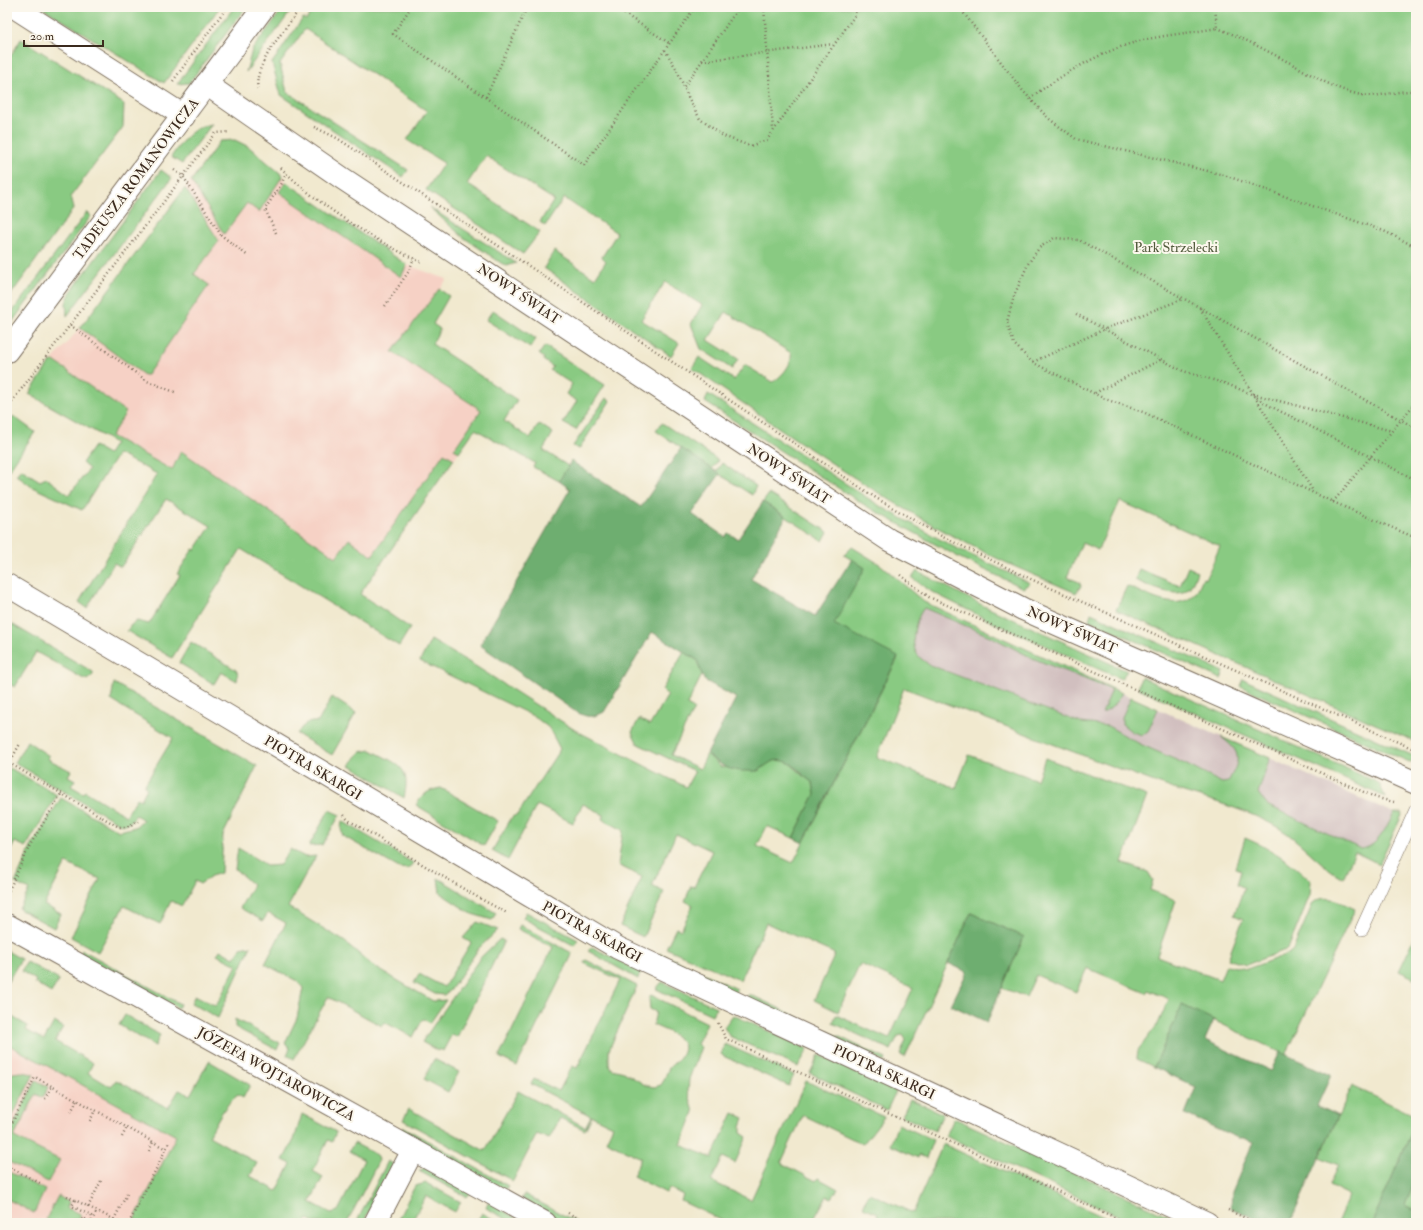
<svg xmlns="http://www.w3.org/2000/svg" width="1423" height="1230" viewBox="0 0 1423 1230" font-family="'IM FELL Double Pica',serif">
	<style>
		.built { fill: #f6d1c5 }
		.industrial { fill: #d1bfbf }
		.green { fill: #89ca82; stroke: #627a50 }
		.forest { fill: #6eae70; stroke: #546c47 }
		.lines { fill: none; stroke-linecap: round; stroke-linejoin: round }
		.service-casing { stroke: #7b6d5c; stroke-width: 14 }
		.minor-casing { stroke: #7b6d5c; stroke-width: 24 }
		.tertiary-casing { stroke: #7b6d5c; stroke-width: 24 }
		.path { stroke: #7b6d5c; stroke-width: 2.5; stroke-dasharray: 1 3; stroke-linecap: butt }
		.service { stroke: #fff; stroke-width: 13 }
		.minor { stroke: #fff; stroke-width: 22 }
		.tertiary { stroke: #fff; stroke-width: 22 }
		.path-bridge { stroke: #7b6d5c; stroke-width: 2.5; stroke-dasharray: 1 3; stroke-linecap: butt }
		.labels { text-anchor: middle; dominant-baseline: central; stroke-width: 4; stroke-linejoin: round; paint-order: stroke }
		.street-label { font-size: 14px; fill: #3b2a1e; stroke: #fbf7ec }
		.park-label { font-size: 14px; fill: #525a3c; stroke: #fbf7ec }
	</style>
	<rect width="100%" height="100%" fill="#fbf7ec"/>
	<filter id="ink" filterUnits="userSpaceOnUse"><feTurbulence type="fractalNoise" baseFrequency=".025" numOctaves="2"/><feDisplacementMap in="SourceGraphic" scale="8" xChannelSelector="R" yChannelSelector="G"/><feConvolveMatrix kernelMatrix="1 2 1 2 8 2 1 2 1" color-interpolation-filters="sRGB"/></filter>
	<filter id="wash" filterUnits="userSpaceOnUse"><feTurbulence type="fractalNoise" baseFrequency=".012" numOctaves="4" result="noise"/><feDisplacementMap in="SourceGraphic" scale="16" xChannelSelector="R" yChannelSelector="G"/><feGaussianBlur stdDeviation="0.9" result="paint"/><feColorMatrix in="noise" values="0 0 0 0 0 0 0 0 0 0 0 0 0 0 0 0 0 1.4 0 .05"/><feComposite in="paint" operator="in"/></filter>
	<g filter="url(#wash)">
		<rect width="100%" height="100%" fill="#f1e9cf"/>
		<!-- built -->
		<g class="built">
			<path d="M235,140L249,147L280,173L286,182L407,265L447,279L393,352L486,413L360,594L115,443L29,394L49,364L80,328L220,141Z"/>
			<path d="M7,1044L277,1191L290,1223H7Z"/>
		</g>
		<!-- industrial -->
		<path class="industrial" d="M924,602L1122,693L1364,800L1394,813H1403L1379,864L1225,791L898,657Z"/>
		<!-- green -->
		<g class="green">
			<path d="M41,7H220L164,83Z"/>
			<path d="M234,7H246L189,83L177,84Z"/>
			<path d="M284,7H294L246,72L252,50Z"/>
			<path d="M315,7H1416V742L1116,610L1127,586C1146,594 1175,613 1194,595C1198,591 1200,583 1203,578L1206,579L1220,546L1120,501L1098,550L1082,543L1067,577L1079,582L1081,586L1076,593C1047,580 1018,569 990,555C884,503 788,434 692,368L699,357L734,380L745,365L773,382C782,376 793,364 791,353L726,312L708,340L738,359L732,369L701,349L691,324L702,305L665,282L641,320L679,343L671,356L544,268L554,251L595,278L606,261L602,257L617,233L564,198L545,226L540,222L554,200L486,156L467,184L540,232L523,254L426,190L444,163L407,140L427,111L305,29L280,64L287,92L408,170L403,177L281,95L272,63L303,18L306,20Z"/>
			<path d="M21,39L124,104L123,127L71,196L74,208L7,300V62Z"/>
			<path d="M212,124L182,164L171,157C183,140 191,127 212,124Z"/>
			<path d="M235,140L249,147L280,173L282,177L259,212L247,203L224,234L191,181L220,141Z"/>
			<path d="M161,170L172,178L67,316L66,303L70,293Z"/>
			<path d="M286,182L407,265L401,277L279,192Z"/>
			<path d="M185,188L219,241L194,274L209,285L147,375H144L80,328Z"/>
			<path d="M429,207L516,263L507,266L501,263L463,237Z"/>
			<path d="M87,212L91,216L7,329V319Z"/>
			<path d="M439,289L449,296L433,324L440,329L432,344L517,400L504,421L530,438L539,424L553,433L543,450L568,466L559,481L533,467L535,463L475,429L459,452L454,449L481,410L392,352Z"/>
			<path d="M493,310L536,339L530,348L486,320Z"/>
			<path d="M545,346L605,385L576,430L563,423L577,401L566,394L572,384L550,370L553,367L543,360L544,358L539,354Z"/>
			<path d="M54,361L126,412L111,436L172,470L181,451L336,557L349,539L372,556L444,453L454,459L360,594L410,628L399,646L241,549L172,658L127,631L131,625L137,621L149,624L180,575L177,574L193,549L195,550L211,526L166,499L121,567L114,563L87,608L79,602L157,474L118,454L82,510L32,487L16,475L21,469L40,481L46,478L69,495L89,469L82,463L94,446L108,454L115,443L29,394L49,364Z"/>
			<path d="M708,394L880,506L952,546L1030,583L1023,588L960,558L866,506L705,402Z"/>
			<path d="M606,398L610,401L579,449L573,446Z"/>
			<path d="M13,416L35,432L9,470L7,468V425Z"/>
			<path d="M662,423L718,460L712,469L656,431Z"/>
			<path d="M722,463L756,486L752,495L716,472Z"/>
			<path d="M769,494L828,532L823,541L763,502Z"/>
			<path d="M852,547L881,565L924,602L1122,693C1116,702 1112,710 1102,713L1112,690L1032,658L992,637L924,608C916,618 910,639 916,652C919,658 924,661 930,665L1081,723L1108,726L1140,744L1183,763L1222,783L1228,782C1240,760 1243,753 1221,737L1270,758L1258,793L1267,805L1361,849C1378,847 1387,826 1394,813H1403L1379,864L1355,852L1343,878C1319,865 1302,842 1279,828C1242,806 1197,798 1157,783C1072,752 988,719 904,688L877,757L956,788L969,755L1037,780L1045,758L1147,796L1122,863L1148,872L1153,880L1150,890L1176,900L1157,956L1220,980L1226,965L1247,969L1288,954L1293,950L1313,903C1326,892 1341,903 1355,909L1286,1055L1182,1005L1154,1067L1137,1059L1138,1050L1158,1024L1169,999L1148,990L1146,993L1087,968L1076,992L1036,975L1026,997L1002,988L1024,937L971,913L905,1057L900,1055L906,1040L903,1035L898,1036L891,1050L833,1023L836,1015L889,1039L913,988L860,964L838,1012L814,1000L835,954L766,923L740,980L666,948L676,928L681,930L693,905L685,901L691,886L694,887L712,851L676,834L652,886L664,892L643,937L620,926L642,877L618,865L623,830L602,819L604,815L583,804L573,823L537,805L508,860L492,851L512,817L518,814L560,749L549,728L535,717L420,661L431,640L477,667L575,730L686,787L695,771L638,744L632,732L639,719L650,725L668,695L662,690L684,652L697,660L702,675L687,705L694,709L671,755L700,769L707,754L721,767L758,771C786,747 791,768 813,783L815,794L793,838L767,826L757,846L793,863L898,658L833,624L865,568L844,555Z"/>
			<path d="M1188,567L1197,571C1195,576 1193,584 1189,588C1178,601 1147,585 1135,580L1139,569L1180,586Z"/>
			<path d="M917,571L982,605L1127,671L1121,679L994,623L932,592L912,578Z"/>
			<path d="M1091,613L1224,672L1221,679L1089,620Z"/>
			<path d="M10,623L93,672V675L87,680L82,678L36,652L15,687L7,683V628Z"/>
			<path d="M191,642L236,670L238,674L237,681L221,672L214,684L179,663Z"/>
			<path d="M1141,677L1379,783L1385,797L1138,688Z"/>
			<path d="M1243,679L1416,757V765L1240,686Z"/>
			<path d="M114,683L257,766L223,835L221,873L211,876L200,884L195,881L182,906L171,901L160,924L124,906L98,952L71,937L100,879L66,863L44,905L61,914L54,928L19,909L29,890L15,883L31,847L61,798L119,831L135,827L143,820L136,815L129,823L122,825L15,763L27,741L49,756L48,759L71,771L68,776L75,780L71,786L83,793L85,791L126,816L137,798L141,800L147,788L144,786L173,738L111,700Z"/>
			<path d="M332,697L356,713L332,755L297,734C303,725 307,721 318,722Z"/>
			<path d="M1131,697L1158,709L1148,731L1142,735L1132,732L1122,724V717Z"/>
			<path d="M371,750C396,764 412,765 404,798L350,765L360,752Z"/>
			<path d="M10,768L57,795L26,847L15,842L7,857V772Z"/>
			<path d="M441,788L498,821L484,846L416,805C423,794 428,790 441,788Z"/>
			<path d="M329,810L340,815L322,845L309,846Z"/>
			<path d="M342,821L413,863L408,869L399,868L343,836L341,829Z"/>
			<path d="M1245,838C1275,851 1287,859 1311,881L1310,895L1288,949L1246,965L1228,959L1243,919L1234,915L1244,888L1237,884L1241,871L1236,868Z"/>
			<path d="M238,848L268,866L280,865L290,849L305,857L316,856L288,907L344,941L373,966L433,1001L446,1000L430,1023L423,1019L413,1037L384,1022L382,1026L328,997L294,1059L287,1055L290,1048L285,1043L297,1018L303,988L297,981L265,964L286,923L268,913L263,921L240,908L253,885L235,869Z"/>
			<path d="M438,878L496,913L492,920L472,914L440,893Z"/>
			<path d="M526,912L578,940L575,946L523,918Z"/>
			<path d="M477,922L498,930L479,948L452,988L444,995L435,994L414,983L419,974L444,987L471,943L463,938Z"/>
			<path d="M520,925L572,953L571,957L517,1066L499,1057L553,947L518,929Z"/>
			<path d="M1416,935V979L1399,971Z"/>
			<path d="M500,939L504,941L457,1037L452,1034L443,1051L440,1049L438,1051L422,1042L480,958Z"/>
			<path d="M251,946L218,1018L191,1003L195,995L216,1006L237,965L217,955L220,950L234,958L241,948Z"/>
			<path d="M592,947L641,972L638,979L588,951Z"/>
			<path d="M82,950L180,1004L178,1008L80,955Z"/>
			<path d="M7,951L21,959L7,983Z"/>
			<path d="M660,953L737,989L735,993L659,958Z"/>
			<path d="M586,960L637,986L609,1050V1065L612,1069L624,1072L645,1085L654,1087L661,1085C665,1080 666,1073 669,1068C673,1063 679,1060 682,1054C691,1039 664,1030 653,1025L656,1012L650,1009L649,999L651,995L707,1023L697,1044L701,1047L689,1079L688,1091L694,1112L681,1145L712,1158L733,1113L744,1118L741,1126V1133L747,1137L735,1163L723,1157L711,1181L751,1200L806,1081L884,1117L863,1144L803,1115L781,1163L816,1181L818,1178L838,1189L832,1198L827,1196L814,1219L822,1223H727L681,1201L683,1195L669,1188L666,1193L633,1176L641,1158L606,1141L613,1126L592,1116L585,1130L560,1118L549,1139L537,1134L513,1181L403,1120L409,1109L485,1151L518,1091L585,1127L591,1116L531,1084L534,1079L559,1091L572,1066L577,1068L620,980L584,963Z"/>
			<path d="M27,962L59,980L51,993L35,983L36,980L21,971Z"/>
			<path d="M662,982L716,1007L712,1015L656,989Z"/>
			<path d="M749,994L886,1059L884,1062L747,999Z"/>
			<path d="M7,1014L28,1026L26,1030L44,1040L54,1022L63,1027L55,1041L93,1063L88,1073L111,1087L116,1080L168,1108L179,1090L190,1095L209,1061L250,1085L243,1098L238,1095C224,1105 217,1121 209,1136L257,1163L250,1176L277,1191L291,1164L283,1160L294,1140L302,1114L336,1132L332,1142L328,1140L313,1171L323,1177L310,1202L331,1213L338,1211L364,1160L349,1151L354,1143L377,1155L379,1160L347,1223H314L308,1219L305,1223H134L133,1222L176,1136L7,1044Z"/>
			<path d="M125,1015L160,1035L155,1046L119,1025Z"/>
			<path d="M733,1015L808,1049L798,1067L729,1036L724,1027Z"/>
			<path d="M235,1019L280,1043L277,1050L235,1027Z"/>
			<path d="M725,1044L794,1075L789,1086L723,1056L721,1054Z"/>
			<path d="M819,1055L896,1091L887,1110L810,1073Z"/>
			<path d="M434,1059L459,1072L448,1092L424,1079Z"/>
			<path d="M21,1072L34,1074L7,1127V1077L13,1073Z"/>
			<path d="M36,1080L48,1087L43,1098L36,1094L14,1137L60,1160L48,1182L7,1161V1138Z"/>
			<path d="M1352,1086L1416,1116V1122L1372,1223H1337L1349,1195L1329,1185L1338,1165L1320,1157Z"/>
			<path d="M910,1099L943,1114L935,1131L902,1116Z"/>
			<path d="M954,1118L1184,1223H1134L946,1136Z"/>
			<path d="M898,1124L933,1140L926,1158L919,1155L918,1158L890,1145Z"/>
			<path d="M403,1127L508,1186L505,1190L401,1132Z"/>
			<path d="M943,1144L1106,1218L1116,1223L875,1222L878,1213L863,1207L869,1193L913,1213Z"/>
			<path d="M388,1161L393,1164L363,1223H356Z"/>
			<path d="M424,1168L471,1192L467,1197L419,1171Z"/>
			<path d="M7,1171L45,1190L34,1213L7,1199Z"/>
			<path d="M1416,1177V1210L1405,1205Z"/>
			<path d="M426,1183L461,1202L455,1212L426,1196L411,1223H396L415,1186Z"/>
			<path d="M524,1194L578,1223H567L522,1199Z"/>
			<path d="M58,1196L69,1202L67,1208L81,1214L77,1223H54L46,1219Z"/>
			<path d="M488,1202L525,1223H513L486,1208Z"/>
			<path d="M482,1213L500,1223H476Z"/>
		</g>
		<!-- forest -->
		<g class="forest">
			<path d="M681,448L720,474L692,514L725,537L728,533L738,539L763,502L786,517L751,579L815,616L852,559L865,568L834,624L898,657L803,843L793,838L815,794L813,783C803,776 796,764 784,761C772,758 768,765 759,770C756,772 751,771 747,771C730,772 720,765 707,754L736,698L704,680L697,660L652,632L604,712C591,719 585,717 573,710L480,645L570,489L559,481L571,461L641,507Z"/>
			<path d="M971,913L1024,937L987,1022L951,1005L967,972L948,963Z"/>
			<path d="M1182,1005L1214,1020L1205,1040L1271,1071L1280,1052L1331,1075L1317,1106L1338,1116L1290,1223H1265L1231,1208L1232,1192L1253,1142L1244,1138H1238L1185,1114L1196,1087L1154,1067Z"/>
			<path d="M1416,1122V1177L1405,1205L1416,1210V1223H1372Z"/>
		</g>
	</g>
	<g filter="url(#ink)">
		<g class="lines">
			<defs>
				<path id="service" d="M1362,929L1416,810"/>
				<g id="minor">
					<path d="M14,7L184,116"/>
					<path d="M206,84L342,178L889,540L1023,609L1416,783"/>
					<path d="M7,585L618,948L1207,1223"/>
					<path d="M7,925L545,1223"/>
					<path d="M375,1223L413,1150"/>
				</g>
				<path id="tertiary" d="M7,351L264,7"/>
			</defs>
			<!-- service casing -->
			<use href="#service" class="service-casing"/>
			<!-- minor casing -->
			<use href="#minor" class="minor-casing"/>
			<!-- tertiary casing -->
			<use href="#tertiary" class="tertiary-casing"/>
			<!-- path -->
			<g class="path">
				<path d="M411,7L393,34L584,165L695,7"/>
				<path d="M614,7L669,43"/>
				<path d="M764,7L773,130"/>
				<path d="M959,7L1023,91L1048,118L1076,139L1224,175L1384,231L1416,247"/>
				<path d="M1217,28C1244,38 1269,52 1294,65C1315,77 1337,90 1361,95C1380,98 1397,90 1416,91"/>
				<path d="M665,50L677,70L689,99L700,119L723,136L750,146L767,140L855,15L856,7"/>
				<path d="M702,61L833,44"/>
				<path d="M173,81L227,7"/>
				<path d="M684,87L739,7"/>
				<path d="M258,89C252,66 288,26 301,7"/>
				<path d="M486,97L527,7"/>
				<path d="M1030,98C1066,72 1109,46 1153,38C1174,34 1196,32 1217,28L1215,7"/>
				<path d="M314,127L337,138L876,498L943,537L1035,581L1416,750"/>
				<path d="M281,168C318,205 373,240 421,262"/>
				<path d="M174,170L183,176L221,235L248,256"/>
				<path d="M276,233L265,209L282,183L286,173"/>
				<path d="M385,306L409,271L414,258"/>
				<path d="M1200,308L1313,491"/>
				<path d="M1076,314L1183,371L1227,384L1251,394L1270,406L1416,480"/>
				<path d="M70,325L147,381L177,393"/>
				<path d="M1033,362L1105,329L1183,299"/>
				<path d="M1095,393L1162,359"/>
				<path d="M1253,394L1392,431"/>
				<path d="M7,408L216,133L230,132"/>
				<path d="M1392,415L1079,240L1054,238L1039,248L1028,264L1014,296L1007,322L1014,344L1032,362L1105,399L1143,412L1333,502L1416,538"/>
				<path d="M1412,426L1416,428"/>
				<path d="M1333,502L1416,402"/>
				<path d="M900,575L929,597L1377,798L1394,802"/>
				<path d="M9,763L119,827H126L139,821"/>
				<path d="M7,767L20,744"/>
				<path d="M344,815L348,820L479,898L507,913"/>
				<path d="M7,894L30,845L61,794"/>
				<path d="M718,1023L726,1039L1127,1223"/>
				<path d="M45,1099L52,1086"/>
				<path d="M71,1112L77,1100"/>
				<path d="M90,1121L95,1110"/>
				<path d="M7,1133L35,1077L166,1149"/>
				<path d="M122,1137L127,1127"/>
				<path d="M149,1151L153,1142"/>
				<path d="M7,1166L40,1183"/>
				<path d="M67,1196L121,1223"/>
				<path d="M75,1200L72,1206L93,1217"/>
				<path d="M88,1207L101,1181"/>
				<path d="M1228,1210L1256,1223"/>
				<path d="M568,1213L587,1223"/>
				<path d="M80,1223L83,1218L91,1222L97,1211"/>
				<path d="M112,1223L127,1194"/>
				<path d="M129,1223L170,1141"/>
			</g>
			<!-- service -->
			<use href="#service" class="service"/>
			<!-- minor -->
			<use href="#minor" class="minor"/>
			<!-- tertiary -->
			<use href="#tertiary" class="tertiary"/>
			<!-- path-bridge -->
			<path class="path-bridge" d="M1392,415L1412,426"/>
		</g>
	</g>
	<g class="labels">
		<!-- street labels -->
		<g class="street-label">
			<text transform="translate(136 179) rotate(-53)">TADEUSZA ROMANOWICZA</text>
			<text transform="translate(519 294) rotate(34)">NOWY ŚWIAT</text>
			<text transform="translate(789 474) rotate(34)">NOWY ŚWIAT</text>
			<text transform="translate(1072 630) rotate(24)">NOWY ŚWIAT</text>
			<text transform="translate(313 768) rotate(31)">PIOTRA SKARGI</text>
			<text transform="translate(592 932) rotate(29)">PIOTRA SKARGI</text>
			<text transform="translate(884 1072) rotate(25)">PIOTRA SKARGI</text>
			<text transform="translate(276 1074) rotate(29)">JÓZEFA WOJTAROWICZA</text>
		</g>
		<!-- park labels -->
		<g class="park-label">
			<text x="1176" y="247">Park Strzelecki</text>
		</g>
	</g>
	<!-- margin -->
	<rect width="1423" height="1230" fill="none" stroke="#fbf7ec" stroke-width="24"/>
	<!-- scale -->
	<path d="M24 40v6h79v-6" fill="none" stroke="#3b2a1e" stroke-width="2"/>
	<text x="30" y="40" font-size="12" fill="#3b2a1e" stroke="#fbf7ec" stroke-width="3" paint-order="stroke">20 m</text>
</svg>
